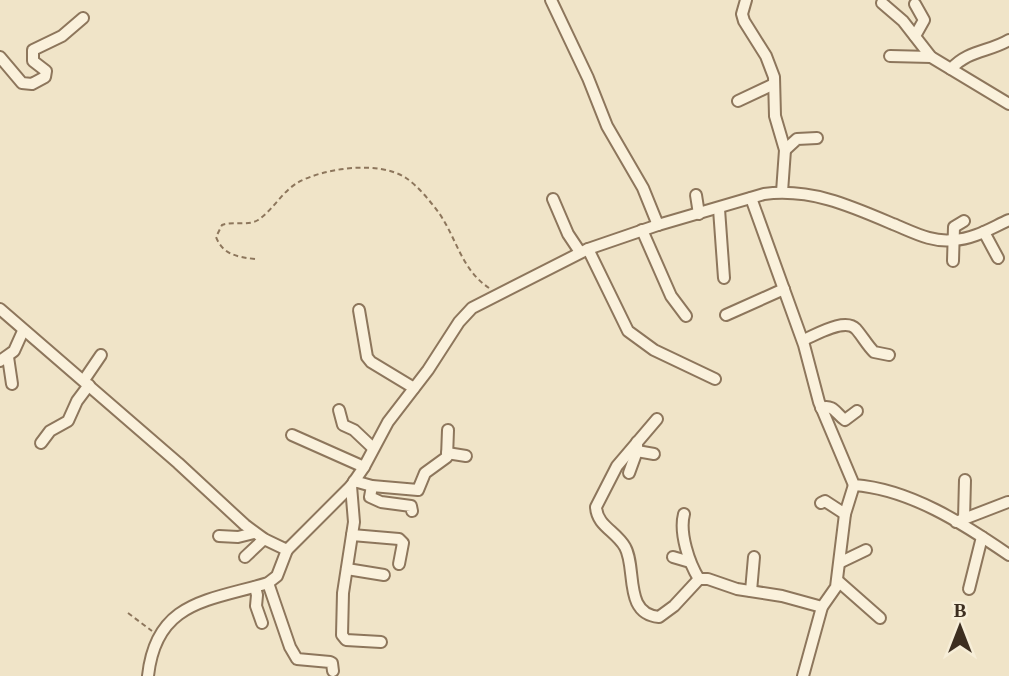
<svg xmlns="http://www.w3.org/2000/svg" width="1009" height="676" viewBox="0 0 1009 676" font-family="Georgia,serif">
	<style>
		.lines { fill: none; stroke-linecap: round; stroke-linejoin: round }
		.minor-casing { stroke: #8d765c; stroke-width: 14 }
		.path { stroke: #8d765c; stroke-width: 2; stroke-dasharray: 5 3.5; stroke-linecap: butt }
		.minor { stroke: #faf1dc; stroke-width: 10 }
	</style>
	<rect width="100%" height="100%" fill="#f0e4c8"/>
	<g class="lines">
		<defs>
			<g id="minor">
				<path d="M551,0L588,78L607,126L643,188L658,225"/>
				<path d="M746,0L742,14L744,21L766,56L774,77L775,116L785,150L782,192"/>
				<path d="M882,3L903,21L931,57L1009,104"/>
				<path d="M915,4L924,20L915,36"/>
				<path d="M890,56L931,57"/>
				<path d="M0,57L22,83L32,84L45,77L46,71L33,61V50L62,36L83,18"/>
				<path d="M951,69C968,50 989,52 1009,40"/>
				<path d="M738,101L774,84"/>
				<path d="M785,150L797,139L817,138"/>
				<path d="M696,195L699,214"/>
				<path d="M751,198L804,345L819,402L854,485C910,489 964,524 1009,555"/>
				<path d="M553,199L568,234L580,252"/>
				<path d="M719,209L724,278"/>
				<path d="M642,230L671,296L686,316"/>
				<path d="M984,232L998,258"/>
				<path d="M588,249L628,331L654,350L715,379"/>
				<path d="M953,261L954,227L964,221"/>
				<path d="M0,309L178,463L245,525L264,539L287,550L351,486L364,467L388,422L428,370L459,322L472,308L588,249L658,225L764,194C811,188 851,206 893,224C913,232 932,243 954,240C974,239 991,228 1009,220"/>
				<path d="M359,310L367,357L371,362L414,388"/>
				<path d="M726,315L784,289"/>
				<path d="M803,340C816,335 845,317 856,329C863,337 867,345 874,352L889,355"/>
				<path d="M8,357L12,384"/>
				<path d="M0,361L14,351L23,331"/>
				<path d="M84,380L101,355"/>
				<path d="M821,408C834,404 836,414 845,420L857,411"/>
				<path d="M339,410L343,425L354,430L373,448"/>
				<path d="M657,419L617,466L596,507C597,526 616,531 625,547C637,568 623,614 659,617L674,606L699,579H708L737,589L782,596L822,607"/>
				<path d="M292,435L364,467"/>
				<path d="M41,443L50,431L68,421L77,401L89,385"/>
				<path d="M637,451L654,454"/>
				<path d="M447,453L466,456"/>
				<path d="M629,473L637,451V442"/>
				<path d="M354,481L372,486L418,490L425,473L447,457L448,430"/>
				<path d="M351,486L354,522L343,593L342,635L346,640L381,642"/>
				<path d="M372,486L370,497L381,502L411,506L412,511"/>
				<path d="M821,503L825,501L845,514"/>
				<path d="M684,514C679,533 689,563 699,579"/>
				<path d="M964,519L965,480"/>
				<path d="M956,522L1008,502"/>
				<path d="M352,535L399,539L403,543L399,564"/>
				<path d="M219,536L238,537L254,533"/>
				<path d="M245,557L264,539"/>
				<path d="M673,557L690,562"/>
				<path d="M841,562L866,550"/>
				<path d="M347,569L384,575"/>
				<path d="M838,581L880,618"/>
				<path d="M268,583L290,647L297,659L330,662L332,663L333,671"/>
				<path d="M255,587L257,595L256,606L262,623"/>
				<path d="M969,589L982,537"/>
				<path d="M751,591L754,557"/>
				<path d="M148,676C156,601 208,601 268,583L277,576L287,550"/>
				<path d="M803,676L822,607L836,587L845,514L854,485"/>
			</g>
		</defs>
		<!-- minor casing -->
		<use href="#minor" class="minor-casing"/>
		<!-- path -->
		<g class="path">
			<path d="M255,259C238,257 223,255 216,237L222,225C233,221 249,226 258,220C273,210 282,192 297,183C323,168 379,160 406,178C418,186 430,201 439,213C457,239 461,269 489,288"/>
			<path d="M128,613L152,631"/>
		</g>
		<!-- minor -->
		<use href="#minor" class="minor"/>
	</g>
	<!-- north arrow -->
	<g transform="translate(960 627)" stroke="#f7eed8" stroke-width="5" paint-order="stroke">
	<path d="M0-5L12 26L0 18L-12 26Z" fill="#3d2e20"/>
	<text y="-10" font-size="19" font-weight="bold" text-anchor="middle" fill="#3d2e20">B</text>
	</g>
</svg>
